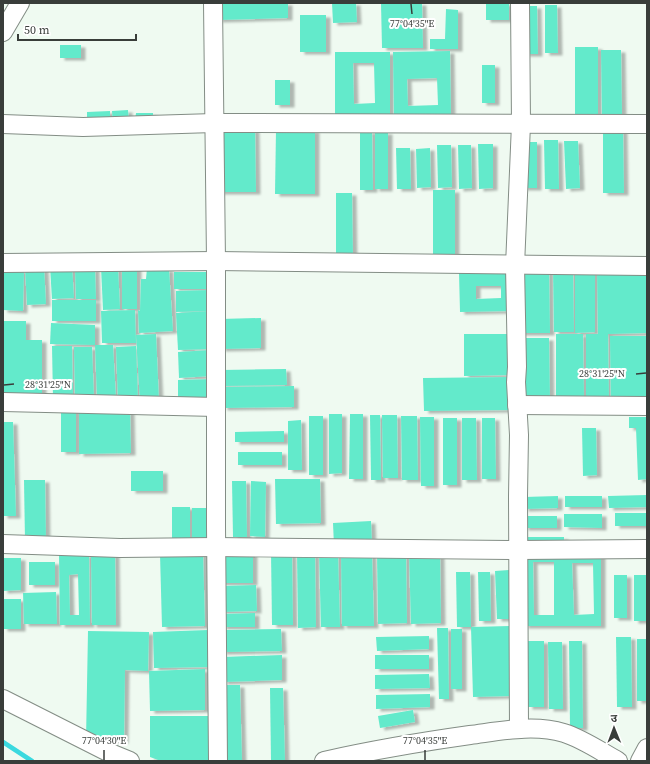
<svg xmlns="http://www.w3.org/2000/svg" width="650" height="764" viewBox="0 0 650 764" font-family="'Source Serif 4','Noto Sans Devanagari',serif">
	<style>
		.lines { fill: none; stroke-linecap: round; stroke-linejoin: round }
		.stream { stroke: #3ad9df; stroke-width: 4.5 }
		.building { fill: #63eacb; fill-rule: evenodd; filter: url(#shadow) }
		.minor-casing { stroke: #838d85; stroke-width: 20 }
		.minor { stroke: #fff; stroke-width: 18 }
		.ticks { fill: none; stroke: #393d3a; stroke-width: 1.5 }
		.ticks-label { font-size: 10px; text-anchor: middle; fill: #393d3a; stroke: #fff; stroke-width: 4; stroke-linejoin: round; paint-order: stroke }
	</style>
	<defs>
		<filter id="shadow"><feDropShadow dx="4.5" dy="2.5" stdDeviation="1" flood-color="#0004"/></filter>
	</defs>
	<rect width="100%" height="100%" fill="#effaf1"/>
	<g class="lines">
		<!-- stream -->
		<path class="stream" d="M3,742L32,761"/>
	</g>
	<!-- building -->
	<g class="building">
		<path d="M256,3H288V18L218,20V4Z"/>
		<path d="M332,3H356L357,22L333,23Z"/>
		<path d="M381,3H422L423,48H382Z"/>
		<rect x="486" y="3" width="23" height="17"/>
		<path d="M545,5H557L558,53H545Z"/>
		<path d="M524,6H537L538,54H525Z"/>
		<path d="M446,9L458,10V49H430V39H445Z"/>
		<rect x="300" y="15" width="26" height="37"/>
		<rect x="60" y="45" width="21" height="13"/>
		<rect x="575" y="47" width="23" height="68"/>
		<path d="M601,50H621L622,116H602Z"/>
		<path d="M450,51L451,118L394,119L393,52ZM437,78L438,105L408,106L407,79Z"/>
		<path d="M335,52H390V118H335ZM353,63H374L375,103L354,104Z"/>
		<rect x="482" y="65" width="13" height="38"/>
		<rect x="275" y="80" width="15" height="25"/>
		<path d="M128,110L129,121L113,122L112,111Z"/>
		<path d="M110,111V122H87V112Z"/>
		<path d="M136,113H153V121L135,120Z"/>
		<path d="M603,128H623L624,193H603Z"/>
		<path d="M218,129H255L256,192H219Z"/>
		<path d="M276,129L315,130V194H275Z"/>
		<path d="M360,131H372L373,190H360Z"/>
		<rect x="375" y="132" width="13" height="57"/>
		<path d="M544,140H558L559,189H545Z"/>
		<path d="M564,141H578L580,188L566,189Z"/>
		<rect x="523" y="142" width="14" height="46"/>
		<path d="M478,144H493V188L479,189Z"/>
		<path d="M437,145H451L452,187L438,188Z"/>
		<path d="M458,145H471L472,188L459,189Z"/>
		<path d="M396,148H410L411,189H397Z"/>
		<path d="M430,148L431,187L417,188L416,149Z"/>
		<rect x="433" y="190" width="22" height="67"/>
		<path d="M336,193H352L353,260H336Z"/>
		<path d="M72,265L74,298L52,299L50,266Z"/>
		<rect x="122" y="265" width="15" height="44"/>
		<path d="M44,266L46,304L27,305L25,267Z"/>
		<path d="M118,266L120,309L103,310L101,267Z"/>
		<path d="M95,268L96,299H76L75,269Z"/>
		<path d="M147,268L169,269L173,331L139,333L138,310L140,311L141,279H146Z"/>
		<path d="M549,268L550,333H518L517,269Z"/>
		<path d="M573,268L574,332H554L553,269Z"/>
		<path d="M597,268H647V333L608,334L609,401L586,402V334H598Z"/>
		<path d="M3,269L24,270L23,311L3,310Z"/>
		<path d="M595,269V332L575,333V270Z"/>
		<path d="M174,272H207L208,289H174Z"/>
		<path d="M459,273H512V311L460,312ZM476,286H501V298L476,299Z"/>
		<path d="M210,290L211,311L176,312V291Z"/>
		<rect x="52" y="300" width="44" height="21"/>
		<path d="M135,310L136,343H102L101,311Z"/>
		<path d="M210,311L212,349L178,350L176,313Z"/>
		<path d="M261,318V348L221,349L220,319Z"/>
		<path d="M3,321H26V340H42V395L3,396Z"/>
		<path d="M51,323L95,325V345L50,344Z"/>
		<path d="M156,334L159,401L140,402L136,335Z"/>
		<path d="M464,334H515L516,375L464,376Z"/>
		<path d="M556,334H583L584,399H556Z"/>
		<path d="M610,336H647V404L611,405Z"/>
		<path d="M518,338H549L550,402H519Z"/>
		<path d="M95,345H113L116,399H97Z"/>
		<path d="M52,346H72L73,398L53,399Z"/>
		<path d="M136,346L138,400L118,401L116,347Z"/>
		<path d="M74,347H92L94,398H75Z"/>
		<path d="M211,350L212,376L179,378L178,352Z"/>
		<path d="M286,369L287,385L220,386V370Z"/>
		<path d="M511,377L512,410L424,411L423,378Z"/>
		<path d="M212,379V406H178V380Z"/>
		<path d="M294,386V407L223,408L222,387Z"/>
		<path d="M130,408L131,453L79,454V409Z"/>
		<rect x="61" y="409" width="15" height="43"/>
		<path d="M329,414H342V473L329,474Z"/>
		<path d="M350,414H363V479H349Z"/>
		<path d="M370,415H380L381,480H371Z"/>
		<path d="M382,415H397L398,478H383Z"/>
		<rect x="309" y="416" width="14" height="59"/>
		<path d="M401,416H417L418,480H402Z"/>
		<path d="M420,417H434V486H421Z"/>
		<path d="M629,417H647V479L638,480L636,428H629Z"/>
		<rect x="443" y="418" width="14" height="67"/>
		<path d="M462,418H476L477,480H462Z"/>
		<path d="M482,418H495L496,479H482Z"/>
		<path d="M301,420L302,470H288V421Z"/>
		<path d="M3,422H13L16,516H3Z"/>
		<path d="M582,428H596L597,475L583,476Z"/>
		<path d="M284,431V442H235V432Z"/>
		<rect x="238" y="452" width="44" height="13"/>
		<rect x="131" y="471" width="32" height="20"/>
		<path d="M275,479H320L321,523L276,524Z"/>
		<path d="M24,480H45L46,540L25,541Z"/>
		<path d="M232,481H246L247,537H233Z"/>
		<path d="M251,481L266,482L265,537L250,536Z"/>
		<path d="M647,495V507L609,508L608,496Z"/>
		<path d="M558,496V508L524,509V497Z"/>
		<rect x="565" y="496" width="37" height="11"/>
		<rect x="172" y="507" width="18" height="40"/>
		<path d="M192,508H210L211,545H192Z"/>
		<rect x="615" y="513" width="32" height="13"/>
		<path d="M564,514H602V528L564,527Z"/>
		<rect x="524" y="516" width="33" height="12"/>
		<path d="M371,521L372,544L334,546L333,523Z"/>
		<rect x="523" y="537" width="41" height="10"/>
		<path d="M253,551V583H219L218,552Z"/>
		<path d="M91,552H115L116,625H92Z"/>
		<path d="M271,552H292L293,625H272Z"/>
		<path d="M297,552H315L316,627L298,628Z"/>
		<path d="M319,552H338L340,627H321Z"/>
		<path d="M203,553L205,626L162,627L160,554Z"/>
		<path d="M341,553H372L374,626H342Z"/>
		<path d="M377,553H406L407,623L378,624Z"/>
		<path d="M409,553H440L441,623L411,624Z"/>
		<path d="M59,554H89L90,625H60ZM78,574L79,615H70L69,575Z"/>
		<path d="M524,554H601V626H524ZM533,562H554V615H534ZM572,563H593L594,614L574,615Z"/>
		<path d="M3,558H21V590L3,591Z"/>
		<rect x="29" y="562" width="26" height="23"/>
		<path d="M509,570L511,619H497L495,571Z"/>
		<path d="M456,572H470L471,627H457Z"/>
		<path d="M478,572H490L491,621H479Z"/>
		<rect x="614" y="575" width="13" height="43"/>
		<rect x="634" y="575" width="12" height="46"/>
		<path d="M256,585L257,611L221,612V586Z"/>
		<path d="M56,592L57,624H24L23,593Z"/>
		<rect x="3" y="599" width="18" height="30"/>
		<path d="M255,613V627H222V614Z"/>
		<path d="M510,626L511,696L473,697L471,627Z"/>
		<path d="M437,628H448L449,699H439Z"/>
		<path d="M281,629L282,651L222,652V630Z"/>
		<rect x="451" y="629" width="11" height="60"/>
		<path d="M208,630L209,667L154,668L153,632Z"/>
		<path d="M88,631L149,632L148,671L125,670L124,741L86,740Z"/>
		<path d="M429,636V649L377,651L376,637Z"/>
		<path d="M616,637H631L632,707H617Z"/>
		<rect x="637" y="639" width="10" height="62"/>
		<rect x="528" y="641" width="16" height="66"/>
		<path d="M569,641H582L583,728H570Z"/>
		<path d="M548,642H562L563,709H549Z"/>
		<path d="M282,655V680L223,682L222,657Z"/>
		<rect x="375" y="655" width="54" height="14"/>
		<path d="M205,669V710L150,711L149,671Z"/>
		<path d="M429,674L430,688L375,689V675Z"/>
		<path d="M222,685H240L242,761H224Z"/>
		<path d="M270,688H283L285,761H271Z"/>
		<path d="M430,694V707L376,709V695Z"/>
		<path d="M413,710L415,722L380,728L378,716Z"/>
		<path d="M150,716H208L209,761H161L150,757Z"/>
	</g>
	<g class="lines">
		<defs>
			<g id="minor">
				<path d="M213,3L216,261V526L218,761"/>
				<path d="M3,32L20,3"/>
				<path d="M3,124L83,127L214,123L647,124"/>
				<path d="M3,263L216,261L647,266"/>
				<path d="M3,402L216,407"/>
				<path d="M517,405L647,406"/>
				<path d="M3,544L120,548L216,547L519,550L647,549"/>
				<path d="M3,699L108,752L130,761"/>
				<path d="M519,729L518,496L519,435L516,382L517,367L515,266L521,124L520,3"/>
				<path d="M324,761C373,750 420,742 470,735C501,731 534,724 564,733C583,739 600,751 618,761"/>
				<path d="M640,761L647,748"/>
			</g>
		</defs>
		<!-- minor casing -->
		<use href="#minor" class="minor-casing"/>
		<!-- minor -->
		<use href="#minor" class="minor"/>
	</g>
	<!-- ticks -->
	<path class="ticks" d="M411,4L412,14M636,374L646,373M4,385L14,384M104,750V760M425,750V760"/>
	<g class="ticks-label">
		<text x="412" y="27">77°04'35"E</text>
		<text x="602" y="377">28°31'25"N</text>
		<text x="48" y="388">28°31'25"N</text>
		<text x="104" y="744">77°04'30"E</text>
		<text x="425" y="744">77°04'35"E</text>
	</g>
	<!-- border -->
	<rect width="650" height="764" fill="none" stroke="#393d3a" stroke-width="8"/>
	<!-- north arrow -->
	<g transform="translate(614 728) rotate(359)" stroke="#ffffff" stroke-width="3" paint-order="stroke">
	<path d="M0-3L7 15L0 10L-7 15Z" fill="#393d3a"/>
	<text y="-6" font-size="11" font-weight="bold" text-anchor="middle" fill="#393d3a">उ</text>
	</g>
	<!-- scale -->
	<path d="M18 34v6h118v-6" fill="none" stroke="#393d3a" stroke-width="2"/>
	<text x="24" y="34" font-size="12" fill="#393d3a" stroke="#ffffff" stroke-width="3" paint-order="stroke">50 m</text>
</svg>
